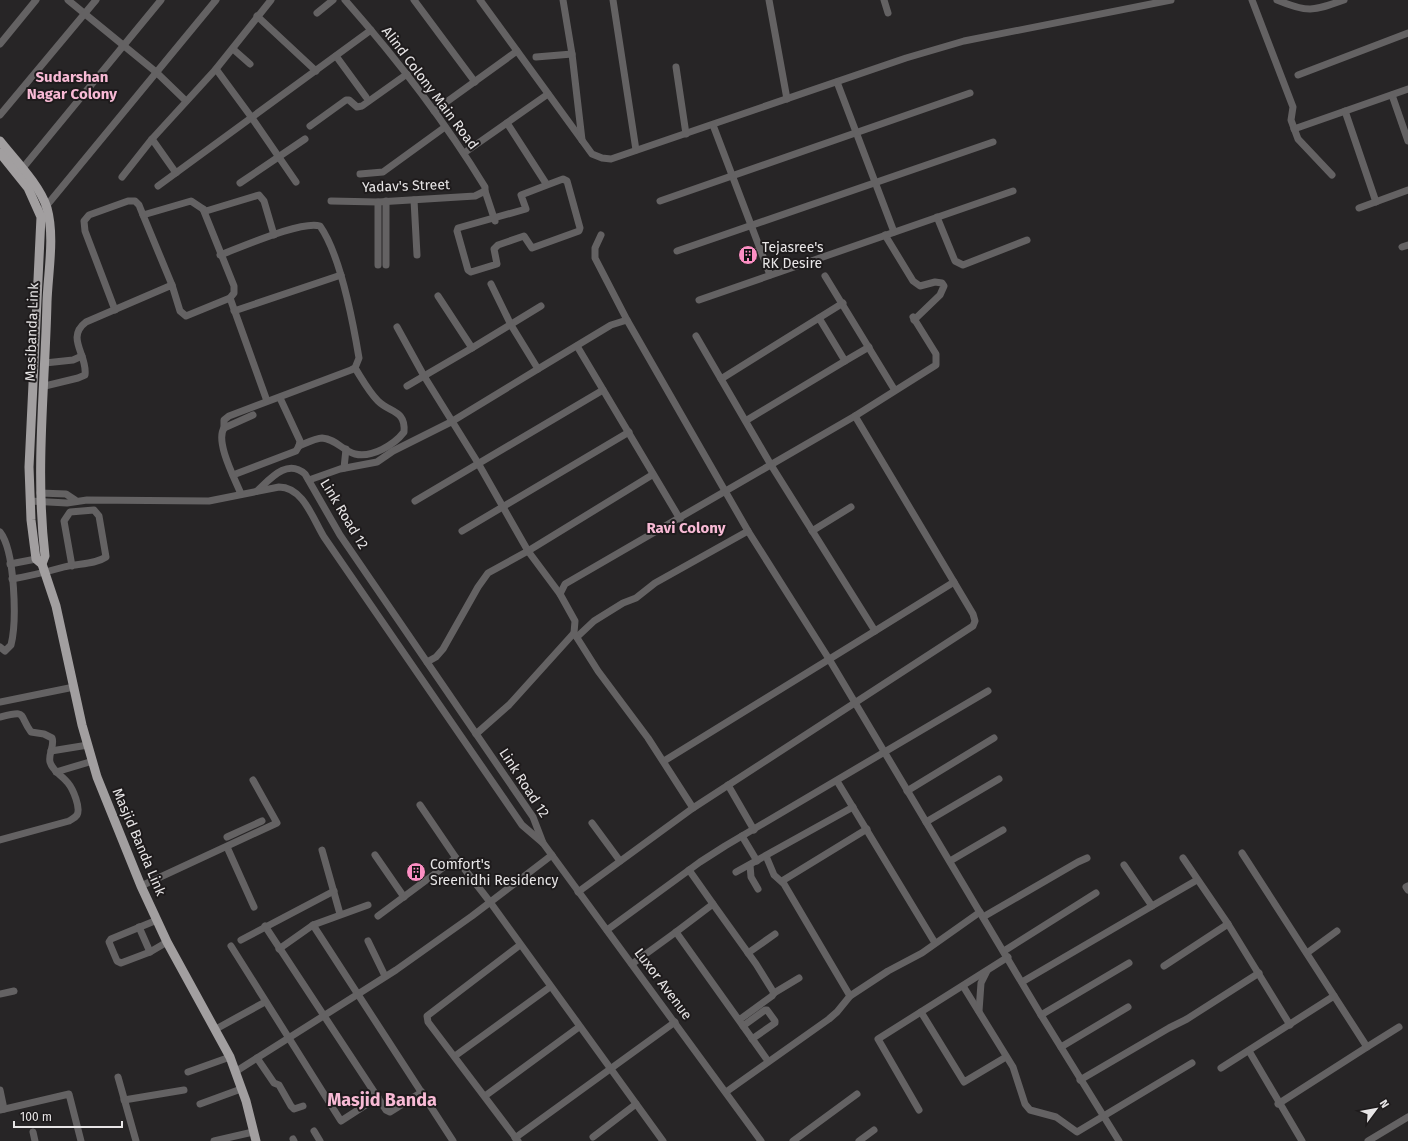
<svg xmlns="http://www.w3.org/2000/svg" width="1408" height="1141" viewBox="0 0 1408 1141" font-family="'Fira Sans',sans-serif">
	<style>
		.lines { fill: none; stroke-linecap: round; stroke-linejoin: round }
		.minor { stroke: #646263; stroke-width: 7 }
		.major { stroke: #a29fa0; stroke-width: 9 }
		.labels { text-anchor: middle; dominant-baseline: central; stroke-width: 4; stroke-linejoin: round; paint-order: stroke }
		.street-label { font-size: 14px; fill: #e7e5e6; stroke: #1e1b1c }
		.poi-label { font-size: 14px; fill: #e7e5e6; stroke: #1e1b1c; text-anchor: start }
		.neighbourhood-label { font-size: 15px; font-weight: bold; fill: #f8bad5; stroke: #1e1b1c }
		.district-label { font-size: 18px; font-weight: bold; fill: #f8bad5; stroke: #1e1b1c }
	</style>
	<rect width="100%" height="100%" fill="#272526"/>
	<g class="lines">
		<!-- minor -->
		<g class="minor">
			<path d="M68,0L156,72L186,101"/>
			<path d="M414,0L475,82"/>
			<path d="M480,0L592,154L602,158L611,159L906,58L964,41L1171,0"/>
			<path d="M563,0L572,54L582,140"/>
			<path d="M613,0L636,150"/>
			<path d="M769,0L787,99"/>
			<path d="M884,0L888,13"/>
			<path d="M1252,0L1293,107L1291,120L1298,139L1332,175"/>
			<path d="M1277,0C1308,13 1313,11 1344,0"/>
			<path d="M317,13L333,0"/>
			<path d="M257,16L316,71"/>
			<path d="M0,44L36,0"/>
			<path d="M233,49L250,64"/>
			<path d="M336,56L366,97"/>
			<path d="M536,57L572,54"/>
			<path d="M676,67L686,134"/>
			<path d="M216,69L252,118L296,182"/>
			<path d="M1298,75L1408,33"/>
			<path d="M837,82L894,232"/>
			<path d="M1392,95L1408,141"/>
			<path d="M434,111L517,51"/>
			<path d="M1345,111L1376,202"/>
			<path d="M0,115L96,0"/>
			<path d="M507,123L547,185L563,179L567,181L580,228L579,231L532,248L524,236L498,245L494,249L497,264L471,272L468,270L457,231L458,228L526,209L521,195L547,185"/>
			<path d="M713,125L770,275"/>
			<path d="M310,126L346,100H349L357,107L362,106L407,74"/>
			<path d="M1294,129L1408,89"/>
			<path d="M152,139L176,173"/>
			<path d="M464,153L548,94"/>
			<path d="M22,169L161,0"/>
			<path d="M360,174L383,172L445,127"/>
			<path d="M122,177L152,139L216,69L271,0"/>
			<path d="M240,183L305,139"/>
			<path d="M158,186L371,30"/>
			<path d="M485,191L495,221"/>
			<path d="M414,200L417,255"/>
			<path d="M331,201L378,202L475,196L485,191V187C444,120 397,59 345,0"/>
			<path d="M660,201L970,93"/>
			<path d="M378,202V265"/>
			<path d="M1359,208L1408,190"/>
			<path d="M43,210L216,0"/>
			<path d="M143,215L172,285"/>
			<path d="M937,217L955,261L963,265L1027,240"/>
			<path d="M601,235L595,248V258L627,320"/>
			<path d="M885,235L913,281L920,286L935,282L942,283L944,286L940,295L914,320"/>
			<path d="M1402,247L1408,245"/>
			<path d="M677,251L993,142"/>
			<path d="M220,255C240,248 302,220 320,226C341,256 353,322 359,358L355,368L351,370L229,416L224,420V428"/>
			<path d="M386,265V201"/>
			<path d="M825,276L894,389"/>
			<path d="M438,296L472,348L424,376L478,463L528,551L560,594"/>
			<path d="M230,298L267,401"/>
			<path d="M699,300L1013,191"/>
			<path d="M115,310L85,231L84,221L89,215L128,201H135L139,205L143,215L191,201L206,211L259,195L264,201L274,235"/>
			<path d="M234,311L341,275"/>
			<path d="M397,327L424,376L407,386"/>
			<path d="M577,346L680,519"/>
			<path d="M472,348L541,306"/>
			<path d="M845,361L869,347"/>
			<path d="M45,363L73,360L82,356"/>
			<path d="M538,369L611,325L627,320L748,531L829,659L1041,1015L1119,1141"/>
			<path d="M721,379L843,303"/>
			<path d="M45,386L78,378L85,375C88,355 65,338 86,322L172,285L180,311L186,316L230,298L234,293V286L203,209"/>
			<path d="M747,420L845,361L819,318"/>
			<path d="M299,446C306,443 316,438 322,438C336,439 343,451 355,454C372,458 394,445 404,432C406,410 390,413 378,401C369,392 362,379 355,368"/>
			<path d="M344,468L346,449"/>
			<path d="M233,475L296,451L299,446L300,441L280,398"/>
			<path d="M309,480L340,469L377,462L393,451L451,422L538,369L511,325L491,284"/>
			<path d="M257,491C270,479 287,458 305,474L340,535L533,817L543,843"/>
			<path d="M40,493L66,494L75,500"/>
			<path d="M241,494C235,479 215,442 224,428L253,415"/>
			<path d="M30,501L67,503L87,500L209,501L279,487C303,487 313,519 324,537L522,825L543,843L761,1141"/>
			<path d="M415,501L603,390"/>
			<path d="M462,531L629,432"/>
			<path d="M812,531L851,507"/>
			<path d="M0,532C15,551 17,621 11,645L5,651L0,647"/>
			<path d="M10,564L36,559"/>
			<path d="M12,579C30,576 46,572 64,567C78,563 94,565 106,557L99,516L94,510L70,512L64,521L72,566"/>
			<path d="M875,631L954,582"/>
			<path d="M574,633L575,621L560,594L565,584L855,416L936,365V354L913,317"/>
			<path d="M577,637L594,621L623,603L636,598L655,583L748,531"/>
			<path d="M427,662L436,657L443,649L478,587L488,573L528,551L652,475"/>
			<path d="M0,702L74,687"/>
			<path d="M0,717C28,710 18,714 31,732L44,734L52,738C55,745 48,754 50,762C53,772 62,775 68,783C73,789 81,808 77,815C75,818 72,819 69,821L0,840"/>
			<path d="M476,734L509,705L574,633L598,671L648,738L693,808L578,892"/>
			<path d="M51,751L88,745"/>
			<path d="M664,761L875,631L771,465L696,336"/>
			<path d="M56,772L93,761"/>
			<path d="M837,781L935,943"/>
			<path d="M728,785L754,830"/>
			<path d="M907,791L994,738"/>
			<path d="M420,805L456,858L490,902L663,1141"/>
			<path d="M693,808L973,626L975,621L973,614L855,416"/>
			<path d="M926,822L999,779"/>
			<path d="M592,823L620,861"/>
			<path d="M742,836L757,861"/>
			<path d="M227,837L262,821"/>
			<path d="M227,847L254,907"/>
			<path d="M322,850L340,914"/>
			<path d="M1242,853L1367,1047L1278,1104"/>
			<path d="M375,855L404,897"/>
			<path d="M766,856L774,875L784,884L850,996"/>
			<path d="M1183,858L1228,924L1290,1025"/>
			<path d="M950,861L1003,830"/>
			<path d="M750,865L751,877L758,889"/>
			<path d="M1124,865L1152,906L1197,880"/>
			<path d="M689,870L713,904"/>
			<path d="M736,872L853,807"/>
			<path d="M782,881L867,829"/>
			<path d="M141,886L277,823L253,780"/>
			<path d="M1408,886L1406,887L1408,890"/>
			<path d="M378,916L456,858"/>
			<path d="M983,917L1078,862L1087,858"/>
			<path d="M157,920L111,939L109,942L117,961L121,963L150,952L167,942"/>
			<path d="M313,925L453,1141"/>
			<path d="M265,926L386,1110L390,1112L422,1092"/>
			<path d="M139,927L150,952"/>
			<path d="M607,930L700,862L725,846L988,691"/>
			<path d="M241,940L334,891"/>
			<path d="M368,941L385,976"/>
			<path d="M231,946L341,1121L378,1097"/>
			<path d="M279,949L313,925L368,905"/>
			<path d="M1004,951L1096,893"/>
			<path d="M748,953L775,934"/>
			<path d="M1307,953L1337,931"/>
			<path d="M632,964L676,932"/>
			<path d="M1164,966L1228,924"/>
			<path d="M1022,982L1152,906"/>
			<path d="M963,986L1013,1067L1025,1104L1030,1110L1056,1117L1077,1132L1192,1063"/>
			<path d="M774,993L799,978"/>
			<path d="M0,994L14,991"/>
			<path d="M979,1011L981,983L987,971"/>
			<path d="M921,1012L964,1082L1006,1057"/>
			<path d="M1041,1015L1129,963"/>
			<path d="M739,1020L772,996L774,993L756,964L713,904L676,932L768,1061"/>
			<path d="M743,1026L765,1010H767L775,1021V1023L752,1039"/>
			<path d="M216,1029L265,1002"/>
			<path d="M1061,1047L1128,1007"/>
			<path d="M1367,1047L1399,1027"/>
			<path d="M1249,1051L1302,1141"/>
			<path d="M455,1056L550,987"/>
			<path d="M257,1058L274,1083L279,1085L291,1106L294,1109L303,1106"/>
			<path d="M1221,1068L1334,996"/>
			<path d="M188,1072L230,1057"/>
			<path d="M235,1072L396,970L472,916L552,855"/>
			<path d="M118,1077L136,1141"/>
			<path d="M1080,1080L1169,1028L1187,1019L1259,973"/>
			<path d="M0,1090L4,1109"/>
			<path d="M726,1092L829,1019L837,1012L850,996L888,971L922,953L980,912"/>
			<path d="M485,1096L579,1027"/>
			<path d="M124,1100L184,1090"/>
			<path d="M200,1104L241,1089"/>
			<path d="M0,1110L69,1094L81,1141"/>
			<path d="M919,1110L878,1039L1008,957"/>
			<path d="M314,1131L320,1141"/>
			<path d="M33,1132L35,1141"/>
			<path d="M593,1137L636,1104"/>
			<path d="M515,1138L675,1022"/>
			<path d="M293,1139L294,1141"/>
			<path d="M214,1141L253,1132"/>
			<path d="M518,1141L428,1022L427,1016L520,945"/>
			<path d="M793,1141L857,1094"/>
			<path d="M859,1141L874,1130"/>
			<path d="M1368,1141L1408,1117"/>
		</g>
		<!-- major -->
		<g class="major">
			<path d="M0,141C15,160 40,185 47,208C55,237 48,272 47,302C45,387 35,470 45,556L42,564L56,606L82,725L97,777L141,886L167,942L230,1057L246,1101L256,1141"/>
			<path d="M0,153L28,188L41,217L29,467L31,520L36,559L42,564"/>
		</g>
	</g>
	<!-- icons -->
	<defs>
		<symbol id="building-disc" viewBox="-11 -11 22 22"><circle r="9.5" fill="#fc8fc3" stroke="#1e1b1c"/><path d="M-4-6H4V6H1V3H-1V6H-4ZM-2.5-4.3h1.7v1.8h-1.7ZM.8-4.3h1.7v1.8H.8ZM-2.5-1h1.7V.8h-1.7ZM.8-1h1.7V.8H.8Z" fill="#111"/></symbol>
	</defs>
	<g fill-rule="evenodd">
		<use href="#building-disc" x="737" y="244" width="22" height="22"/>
		<use href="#building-disc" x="405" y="861" width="22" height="22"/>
	</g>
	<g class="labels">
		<!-- street labels -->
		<g class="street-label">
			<text transform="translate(430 88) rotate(53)">Alind Colony Main Road</text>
			<text transform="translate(406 186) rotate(-2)">Yadav's Street</text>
			<text transform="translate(32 332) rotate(-88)">Masibanda Link</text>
			<text transform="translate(344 514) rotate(59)">Link Road 12</text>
			<text transform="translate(524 783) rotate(57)">Link Road 12</text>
			<text transform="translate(139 842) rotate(67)">Masjid Banda Link</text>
			<text transform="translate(663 984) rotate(53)">Luxor Avenue</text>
		</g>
		<!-- poi labels -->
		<g class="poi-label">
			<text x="762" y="247">Tejasree's<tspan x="762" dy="16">RK Desire</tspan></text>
			<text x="430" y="864">Comfort's<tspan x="430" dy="16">Sreenidhi Residency</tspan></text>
		</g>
		<!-- neighbourhood labels -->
		<g class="neighbourhood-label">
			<text x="72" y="77">Sudarshan<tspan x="72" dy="17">Nagar Colony</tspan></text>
			<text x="686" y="528">Ravi Colony</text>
		</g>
		<!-- district labels -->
		<g class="district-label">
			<text x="382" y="1100">Masjid Banda</text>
		</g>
	</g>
	<!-- north arrow -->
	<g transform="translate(1376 1109) rotate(58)" stroke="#1e1b1c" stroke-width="3" paint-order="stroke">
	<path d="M0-3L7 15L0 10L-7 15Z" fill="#e7e5e6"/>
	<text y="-6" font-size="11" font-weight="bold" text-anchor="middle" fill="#e7e5e6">N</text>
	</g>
	<!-- scale -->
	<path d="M14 1121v6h108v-6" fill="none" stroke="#e7e5e6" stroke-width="2"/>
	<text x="20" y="1121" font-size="12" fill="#e7e5e6" stroke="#1e1b1c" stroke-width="3" paint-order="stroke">100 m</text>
</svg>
